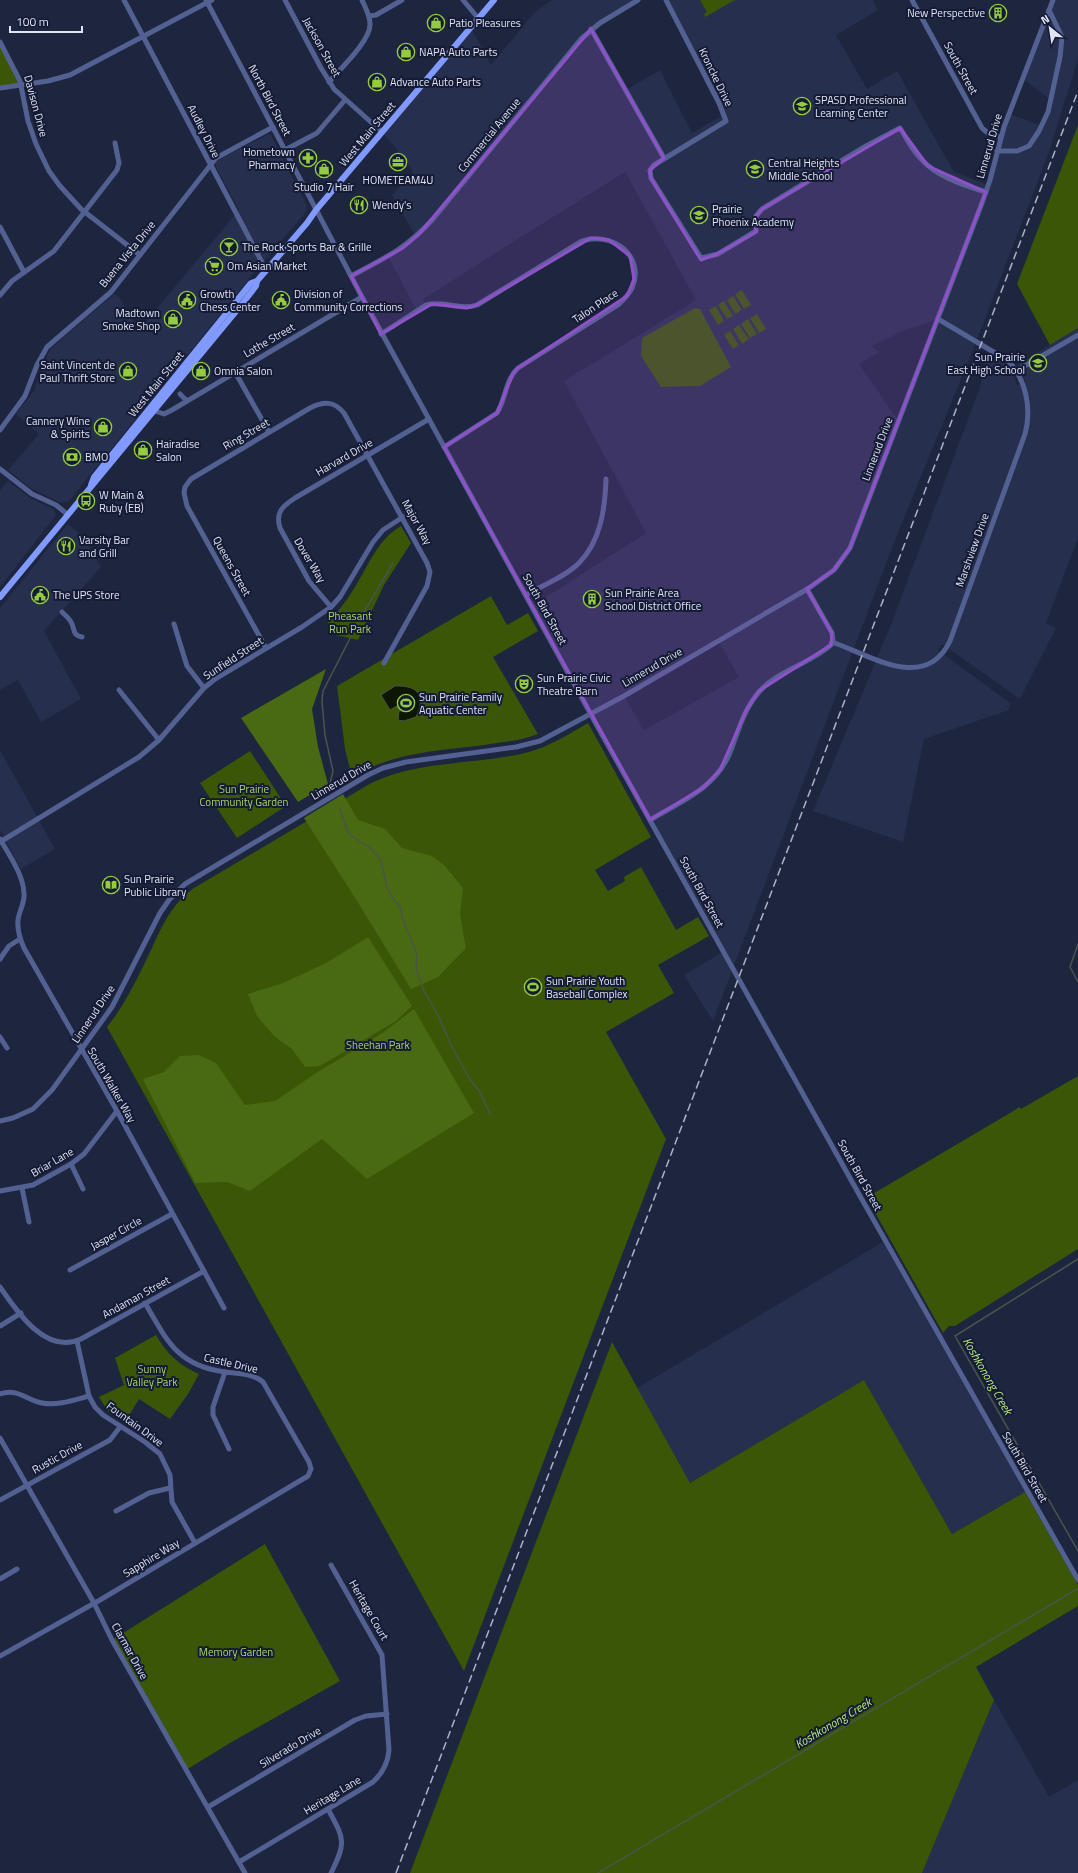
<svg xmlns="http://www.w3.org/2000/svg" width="1078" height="1873" viewBox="0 0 1078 1873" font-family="'Titillium Web',sans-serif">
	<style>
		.built { fill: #272f4e; fill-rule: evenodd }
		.green { fill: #3a5606 }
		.forest { fill: #496912 }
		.water { fill: #0c1600; stroke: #4b544a }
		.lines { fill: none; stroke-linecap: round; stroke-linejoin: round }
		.stream { stroke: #4b544a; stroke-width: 1.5 }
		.minor { stroke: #536192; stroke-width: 5 }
		.major { stroke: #809aff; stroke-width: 6 }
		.rail { stroke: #adb3c7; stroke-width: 1.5; stroke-dasharray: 8 4; stroke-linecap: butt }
		.marked { fill: #8f51ca; fill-opacity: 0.2; stroke: #8f51ca; stroke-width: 3; stroke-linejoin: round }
		.labels { text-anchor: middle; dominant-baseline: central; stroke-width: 4; stroke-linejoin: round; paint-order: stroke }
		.poi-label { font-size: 11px; fill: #dfe5f6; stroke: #151b34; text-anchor: start }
		.street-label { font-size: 11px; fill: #dfe5f6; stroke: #151b34 }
		.park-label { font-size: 11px; fill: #a6d669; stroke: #151b34 }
		.water-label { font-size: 12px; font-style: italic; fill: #b9ea7d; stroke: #151b34 }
	</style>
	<rect width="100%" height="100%" fill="#1e253f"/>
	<!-- built -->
	<g class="built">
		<path d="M552,0H638L592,29L626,90L660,70L692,133L723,115L666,0H873L878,10L836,35L867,89L897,71L954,172L988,185L1009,114L1042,126L1051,100L1023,79L1053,0H1078V59L1049,152L973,350L893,545L713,1021L684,975L723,952L532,606L646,533L564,381L696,300L625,172L423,299L426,305L417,312L388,256L416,237L392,195L413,172L405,159L382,132L471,28L491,65L535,12ZM938,319L898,420L859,364L879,352L872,346L901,332ZM718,641L739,677L644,730L624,696Z"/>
		<path d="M269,134L271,135L306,204L307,210L302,217L257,269L69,501L61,503L31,488L8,470L39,434L16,414L34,391L41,370L50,349L114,294L119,297L139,330L239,210L217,169L215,163L216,161Z"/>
		<path d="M1078,328V538L1046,623L1056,628L1020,699L942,644L938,650L1010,703L1009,710L924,739L903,842L813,811L890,627L980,387L988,353L1005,364L1013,375L1017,385L1025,381L1017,365Z"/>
		<path d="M8,481L30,498L53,509L56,515L0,587V490Z"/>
		<path d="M68,524L83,537L101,567L44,631L81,699L41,722L18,680L0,690V608Z"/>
		<path d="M0,750L55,849L21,869L0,830Z"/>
		<path d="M883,1242L1025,1492L952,1534L864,1380L690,1483L637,1388Z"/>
		<path d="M994,1700L1049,1797L1078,1780V1873H922Z"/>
	</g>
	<!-- green -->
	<g class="green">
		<path d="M700,0H735L705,17L704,14L707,12Z"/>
		<path d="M0,42L21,84L0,88Z"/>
		<path d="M1078,125V328L1050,345L1017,284Z"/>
		<path d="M742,290L751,305L744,309L735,294Z"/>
		<path d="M733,296L742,310L735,314L727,300Z"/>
		<path d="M724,301L733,316L727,319L718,305Z"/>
		<path d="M716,306L724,321L718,325L709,310Z"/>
		<path d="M695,308L700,309L731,367L700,386L661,387L641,356L642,338Z"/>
		<path d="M757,314L766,329L759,333L750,318Z"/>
		<path d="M748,319L757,334L750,338L741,324Z"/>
		<path d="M739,325L749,339L742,344L733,329Z"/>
		<path d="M730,331L739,345L733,349L724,335Z"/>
		<path d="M401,526L411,543L384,585L358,640L336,635L327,621C361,595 368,544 401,526Z"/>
		<path d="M491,596L507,625L528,613L538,631L493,657L538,734C521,741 502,742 484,745C436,751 395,752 352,777L345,749L337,686Z"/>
		<path d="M588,723L651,837L595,870L608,891L625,881L624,877L641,867L676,930L698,917L709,936L658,965L674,993L606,1032L666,1139L464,1671L107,1027C126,1003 138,977 151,950C162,926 172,903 194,888L366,786C415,759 475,766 529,752C550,746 569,734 588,723Z"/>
		<path d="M250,751L286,806L237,838L200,783Z"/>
		<path d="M1078,1076V1249L955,1326H949L943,1333L868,1200L872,1197L871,1195L1020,1107L1021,1109Z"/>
		<path d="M156,1335C166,1353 180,1366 199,1374L188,1394L170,1419L139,1399L125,1422L107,1410L99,1397L124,1385L115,1358Z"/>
		<path d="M612,1342L690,1483L864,1380L952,1534L1025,1492L1078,1585V1606L976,1667L994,1700L922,1873H410Z"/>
		<path d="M265,1544L340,1681L230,1743L186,1770L112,1640Z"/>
	</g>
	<!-- forest -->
	<g class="forest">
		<path d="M326,669L312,709L318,747L328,784L298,802L241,718Z"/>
		<path d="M343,794L358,820L385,829L402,848L432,856L444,865L463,888L460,914L466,948L438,977L411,989L357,901L304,818Z"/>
		<path d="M368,937L412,1006L396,1021L320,1066L305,1067L292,1049L274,1036L257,1016L248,994L283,983L326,963Z"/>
		<path d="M414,1009L474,1113L367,1179L322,1139L250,1191L227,1182L195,1183L143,1079L164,1072L180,1056L199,1055L216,1063L245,1105L275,1101L316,1073L381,1034Z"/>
	</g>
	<!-- water -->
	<path class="water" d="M395,686C419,685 426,696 416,717L404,721L398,720L399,711H406L402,703L390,710L381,695Z"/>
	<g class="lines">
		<!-- stream -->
		<g class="stream">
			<path d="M330,783L333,771L325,735L322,702L323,691L361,617L393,563"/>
			<path d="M340,809L348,833L370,848L381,860L387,888L393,899L400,906L403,920L417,954L416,968L423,989L438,1015L451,1045L469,1078L480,1092L490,1114"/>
			<path d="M1078,944L1070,967L1078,982"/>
			<path d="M1078,1259L955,1336L1078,1551"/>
			<path d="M598,1873L1077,1589"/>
		</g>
		<!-- minor -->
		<g class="minor">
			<path d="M124,0L266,270"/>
			<path d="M206,0L362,297L595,722L860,1196L1078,1580"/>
			<path d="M285,0L321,68L334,89L382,132"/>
			<path d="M463,0L478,18"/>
			<path d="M666,0L719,103L726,121L654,165L650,170L651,178L701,258L718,254L756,231V216L762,209L866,146L900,128C907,139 913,152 923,161C938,177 965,186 986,192"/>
			<path d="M912,0L982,128L989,134L1000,137"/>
			<path d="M369,16L376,15L402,0"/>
			<path d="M591,29L664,158"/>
			<path d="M0,42L20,81L28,121L36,144L49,171L60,186L81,209L140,255"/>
			<path d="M329,82C340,69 371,40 370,24C370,15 365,7 362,0"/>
			<path d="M0,88L48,81L70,75L212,0"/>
			<path d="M285,150L317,133L345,100"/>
			<path d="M997,151H1017L1029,146L1039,131L1048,112L1060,57L1062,37L1049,10"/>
			<path d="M0,227L24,272"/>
			<path d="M351,276C385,258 407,248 433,219L581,39L600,23L638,0"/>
			<path d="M0,295L12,281L54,251L117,170L119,163L115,143"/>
			<path d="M381,334L426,305C444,300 460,311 477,305L582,241C612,231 646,256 632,288C629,295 623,300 618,305L518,368C505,380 506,399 497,413L444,447"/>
			<path d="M1016,371L1078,335"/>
			<path d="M235,372L269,432"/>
			<path d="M180,394L187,401"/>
			<path d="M155,411L164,414L172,410L362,297"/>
			<path d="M0,430L25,396L37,365L47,347L111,292L216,158L273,127"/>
			<path d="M0,469L32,494L56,505L67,514"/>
			<path d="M526,595C543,585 565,577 579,563C601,541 605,508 606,479"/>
			<path d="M331,607L309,581L280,528C275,512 283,506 295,498L429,419"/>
			<path d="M62,612C65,615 69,618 71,622C75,629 72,635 82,637"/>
			<path d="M174,624L187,666L204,688"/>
			<path d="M832,642C870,655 925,693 950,641L1025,434C1032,409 1026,378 1007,360L938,319"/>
			<path d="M266,648L187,506L184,493L185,487L191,479L310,408C324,401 334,401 344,413L427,563L430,572L427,586L384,663"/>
			<path d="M119,690L159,740"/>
			<path d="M650,820C680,802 714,789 729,755C738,733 743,710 759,692C778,670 810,664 831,645L833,640L832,633L807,589"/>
			<path d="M0,839C9,855 23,874 24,893C25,903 19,911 18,920C17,930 20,939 24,948L117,1111L224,1308"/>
			<path d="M0,842L139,757L159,740L204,688L215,679L302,627L331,607L340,597L373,542L383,530L403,517"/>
			<path d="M0,959L9,946L20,939"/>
			<path d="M0,1037L7,1048"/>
			<path d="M0,1121L13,1118L33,1109L52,1090L112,1007L160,913L169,900L185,884L368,775L383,768L406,762L516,747L540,741L624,696L809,588L834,570L850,548L982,203L990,180L1004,127L1053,0"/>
			<path d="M71,1164L83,1189"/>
			<path d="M22,1188L29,1222"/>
			<path d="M0,1191L33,1185L71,1164L84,1154L117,1111"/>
			<path d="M70,1270L172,1214"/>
			<path d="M0,1287C18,1313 46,1355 81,1339L204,1271"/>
			<path d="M0,1326L21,1313"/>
			<path d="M77,1341L89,1396L95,1407L103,1415L145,1442L160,1454L170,1475L172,1502L195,1543"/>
			<path d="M225,1372L213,1407V1415L229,1449"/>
			<path d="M0,1394C18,1388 26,1400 42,1403C57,1406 74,1400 89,1396"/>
			<path d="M0,1438L94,1603L112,1640L245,1873"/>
			<path d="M0,1500L110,1440L120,1427"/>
			<path d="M116,1511L149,1493L170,1488"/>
			<path d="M0,1579L17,1569"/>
			<path d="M0,1656L100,1600L308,1476L311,1469L309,1462L263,1382C252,1373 239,1374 225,1372C178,1366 167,1341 145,1303"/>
			<path d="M208,1807L355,1720L366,1716L387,1714"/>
			<path d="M328,1809C344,1839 347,1841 331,1873"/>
			<path d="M239,1862L373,1782C383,1773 388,1763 389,1750L382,1655L331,1565"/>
		</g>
		<!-- major -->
		<g class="major">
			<path d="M91,485L94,477L102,467L251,283L257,281L307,223L316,210L494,0"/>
			<path d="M0,597L242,304L256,286L257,281"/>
		</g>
		<!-- rail -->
		<path class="rail" d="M396,1873L1078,91"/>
	</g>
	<!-- marked area -->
	<path class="marked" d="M591,29L664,158L650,170L651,178L701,260L717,254L756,232V216L762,209L900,128L928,166L986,192L850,548L834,570L807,589L832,633L831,645L759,691L746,711L720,770L703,788L650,820L444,447L497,413L513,373L518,368L627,296L634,279L630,256L609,240L591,238L477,305L467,308L432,304L381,334L351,276L403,248L420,233Z"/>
	<!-- icons -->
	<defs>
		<symbol id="building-ring" viewBox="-11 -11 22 22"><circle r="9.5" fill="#151b34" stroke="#94cc3d" stroke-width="1.5"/><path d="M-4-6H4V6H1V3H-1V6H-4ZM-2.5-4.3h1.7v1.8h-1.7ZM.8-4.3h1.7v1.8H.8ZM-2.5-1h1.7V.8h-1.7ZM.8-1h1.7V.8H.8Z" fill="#94cc3d"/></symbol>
		<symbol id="shop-ring" viewBox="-11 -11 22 22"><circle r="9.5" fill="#151b34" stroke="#94cc3d" stroke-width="1.5"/><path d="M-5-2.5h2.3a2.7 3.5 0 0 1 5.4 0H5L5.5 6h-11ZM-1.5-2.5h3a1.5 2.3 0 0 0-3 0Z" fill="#94cc3d"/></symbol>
		<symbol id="school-ring" viewBox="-11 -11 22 22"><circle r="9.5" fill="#151b34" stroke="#94cc3d" stroke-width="1.5"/><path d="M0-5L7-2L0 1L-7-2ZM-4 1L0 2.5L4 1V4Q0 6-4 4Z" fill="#94cc3d"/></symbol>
		<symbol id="pharmacy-ring" viewBox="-11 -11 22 22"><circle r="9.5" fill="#151b34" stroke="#94cc3d" stroke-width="1.5"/><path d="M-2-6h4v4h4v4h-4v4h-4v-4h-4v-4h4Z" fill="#94cc3d"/></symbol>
		<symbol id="office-ring" viewBox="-11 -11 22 22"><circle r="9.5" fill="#151b34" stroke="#94cc3d" stroke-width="1.5"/><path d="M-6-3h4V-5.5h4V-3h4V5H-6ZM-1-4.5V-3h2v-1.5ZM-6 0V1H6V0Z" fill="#94cc3d"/></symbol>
		<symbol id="restaurant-ring" viewBox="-11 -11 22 22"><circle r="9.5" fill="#151b34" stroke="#94cc3d" stroke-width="1.5"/><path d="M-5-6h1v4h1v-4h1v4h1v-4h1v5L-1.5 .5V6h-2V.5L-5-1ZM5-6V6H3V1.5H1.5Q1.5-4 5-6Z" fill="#94cc3d"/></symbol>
		<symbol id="bar-ring" viewBox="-11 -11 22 22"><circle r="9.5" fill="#151b34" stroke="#94cc3d" stroke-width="1.5"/><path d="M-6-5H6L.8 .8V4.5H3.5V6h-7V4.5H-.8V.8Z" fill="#94cc3d"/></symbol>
		<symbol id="supermarket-ring" viewBox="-11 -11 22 22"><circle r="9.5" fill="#151b34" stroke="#94cc3d" stroke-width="1.5"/><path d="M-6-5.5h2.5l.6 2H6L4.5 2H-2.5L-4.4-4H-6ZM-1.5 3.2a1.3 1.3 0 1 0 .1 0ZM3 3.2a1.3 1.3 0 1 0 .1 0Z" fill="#94cc3d"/></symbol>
		<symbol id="civic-ring" viewBox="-11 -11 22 22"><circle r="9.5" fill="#151b34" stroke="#94cc3d" stroke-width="1.5"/><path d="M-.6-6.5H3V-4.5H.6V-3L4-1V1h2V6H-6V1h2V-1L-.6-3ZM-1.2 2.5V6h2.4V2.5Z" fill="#94cc3d"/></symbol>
		<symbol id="bank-ring" viewBox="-11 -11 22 22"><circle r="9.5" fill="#151b34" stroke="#94cc3d" stroke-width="1.5"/><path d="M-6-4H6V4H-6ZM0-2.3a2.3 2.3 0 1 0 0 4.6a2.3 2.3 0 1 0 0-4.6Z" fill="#94cc3d"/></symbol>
		<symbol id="bus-ring" viewBox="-11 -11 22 22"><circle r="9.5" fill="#151b34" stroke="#94cc3d" stroke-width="1.5"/><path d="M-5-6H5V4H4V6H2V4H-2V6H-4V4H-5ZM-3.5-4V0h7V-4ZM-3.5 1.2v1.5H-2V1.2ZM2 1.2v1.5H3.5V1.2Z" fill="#94cc3d"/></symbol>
		<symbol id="theatre-ring" viewBox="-11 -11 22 22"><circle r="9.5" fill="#151b34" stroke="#94cc3d" stroke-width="1.5"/><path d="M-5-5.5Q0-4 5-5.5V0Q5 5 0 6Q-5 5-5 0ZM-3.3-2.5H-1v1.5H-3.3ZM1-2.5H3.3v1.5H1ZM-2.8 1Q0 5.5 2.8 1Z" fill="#94cc3d"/></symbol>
		<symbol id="stadium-ring" viewBox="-11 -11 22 22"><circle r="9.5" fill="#151b34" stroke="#94cc3d" stroke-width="1.5"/><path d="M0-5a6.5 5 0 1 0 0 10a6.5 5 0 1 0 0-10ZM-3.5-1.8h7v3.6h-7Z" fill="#94cc3d"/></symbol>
		<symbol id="library-ring" viewBox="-11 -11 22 22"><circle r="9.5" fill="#151b34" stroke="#94cc3d" stroke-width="1.5"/><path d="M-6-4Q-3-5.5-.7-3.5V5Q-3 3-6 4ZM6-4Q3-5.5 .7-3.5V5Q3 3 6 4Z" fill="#94cc3d"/></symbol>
	</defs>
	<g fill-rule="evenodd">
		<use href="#building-ring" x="988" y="3" width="20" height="20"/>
		<use href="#shop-ring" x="426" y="13" width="20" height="20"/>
		<use href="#shop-ring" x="396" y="42" width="20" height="20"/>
		<use href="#shop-ring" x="367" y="72" width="20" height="20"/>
		<use href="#school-ring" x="792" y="96" width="20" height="20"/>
		<use href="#pharmacy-ring" x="298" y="148" width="20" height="20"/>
		<use href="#office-ring" x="388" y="152" width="20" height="20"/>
		<use href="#shop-ring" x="314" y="159" width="20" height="20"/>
		<use href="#school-ring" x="745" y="159" width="20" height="20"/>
		<use href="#restaurant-ring" x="349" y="195" width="20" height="20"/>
		<use href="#school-ring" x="689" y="205" width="20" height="20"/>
		<use href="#bar-ring" x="219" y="237" width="20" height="20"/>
		<use href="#supermarket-ring" x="204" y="256" width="20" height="20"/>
		<use href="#civic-ring" x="177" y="290" width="20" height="20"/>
		<use href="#civic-ring" x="271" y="290" width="20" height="20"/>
		<use href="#shop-ring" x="163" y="309" width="20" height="20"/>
		<use href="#school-ring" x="1028" y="353" width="20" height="20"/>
		<use href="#shop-ring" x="118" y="361" width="20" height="20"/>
		<use href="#shop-ring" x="191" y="361" width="20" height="20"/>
		<use href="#shop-ring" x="93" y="417" width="20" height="20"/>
		<use href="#shop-ring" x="133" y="440" width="20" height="20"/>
		<use href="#bank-ring" x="62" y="447" width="20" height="20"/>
		<use href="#bus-ring" x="76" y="491" width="20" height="20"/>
		<use href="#restaurant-ring" x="56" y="536" width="20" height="20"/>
		<use href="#civic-ring" x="30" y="585" width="20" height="20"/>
		<use href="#building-ring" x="582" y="589" width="20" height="20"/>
		<use href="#theatre-ring" x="514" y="674" width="20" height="20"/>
		<use href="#stadium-ring" x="396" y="693" width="20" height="20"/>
		<use href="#library-ring" x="101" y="875" width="20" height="20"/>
		<use href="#stadium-ring" x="523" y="977" width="20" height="20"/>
	</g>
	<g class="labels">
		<!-- poi labels -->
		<g class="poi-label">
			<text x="985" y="13" text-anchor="end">New Perspective</text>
			<text x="449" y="23">Patio Pleasures</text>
			<text x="419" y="52">NAPA Auto Parts</text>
			<text x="390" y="82">Advance Auto Parts</text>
			<text x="815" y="100">SPASD Professional<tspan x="815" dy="13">Learning Center</tspan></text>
			<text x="295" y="152" text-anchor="end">Hometown<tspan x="295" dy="13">Pharmacy</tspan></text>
			<text x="768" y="163">Central Heights<tspan x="768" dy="13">Middle School</tspan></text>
			<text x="398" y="180" text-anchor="middle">HOMETEAM4U</text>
			<text x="324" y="187" text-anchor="middle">Studio 7 Hair</text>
			<text x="372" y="205">Wendy's</text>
			<text x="712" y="209">Prairie<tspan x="712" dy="13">Phoenix Academy</tspan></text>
			<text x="242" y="247">The Rock Sports Bar &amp; Grille</text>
			<text x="227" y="266">Om Asian Market</text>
			<text x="200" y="294">Growth<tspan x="200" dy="13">Chess Center</tspan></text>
			<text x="294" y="294">Division of<tspan x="294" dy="13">Community Corrections</tspan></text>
			<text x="160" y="313" text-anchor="end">Madtown<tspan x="160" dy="13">Smoke Shop</tspan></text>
			<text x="1025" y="357" text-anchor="end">Sun Prairie<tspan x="1025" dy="13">East High School</tspan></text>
			<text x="115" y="365" text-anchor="end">Saint Vincent de<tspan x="115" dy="13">Paul Thrift Store</tspan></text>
			<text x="214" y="371">Omnia Salon</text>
			<text x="90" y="421" text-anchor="end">Cannery Wine<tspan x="90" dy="13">&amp; Spirits</tspan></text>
			<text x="156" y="444">Hairadise<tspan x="156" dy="13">Salon</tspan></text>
			<text x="85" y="457">BMO</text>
			<text x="99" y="495">W Main &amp;<tspan x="99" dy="13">Ruby (EB)</tspan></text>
			<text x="79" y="540">Varsity Bar<tspan x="79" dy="13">and Grill</tspan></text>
			<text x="605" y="593">Sun Prairie Area<tspan x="605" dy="13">School District Office</tspan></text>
			<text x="53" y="595">The UPS Store</text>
			<text x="537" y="678">Sun Prairie Civic<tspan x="537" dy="13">Theatre Barn</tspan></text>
			<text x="419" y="697">Sun Prairie Family<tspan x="419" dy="13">Aquatic Center</tspan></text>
			<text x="124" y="879">Sun Prairie<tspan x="124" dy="13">Public Library</tspan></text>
			<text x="546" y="981">Sun Prairie Youth<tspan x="546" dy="13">Baseball Complex</tspan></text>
		</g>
		<!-- street labels -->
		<g class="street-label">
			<text transform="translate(322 47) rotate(61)">Jackson Street</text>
			<text transform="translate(961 68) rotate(61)">South Street</text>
			<text transform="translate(716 77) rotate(64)">Kroncke Drive</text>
			<text transform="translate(270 100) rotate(62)">North Bird Street</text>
			<text transform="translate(36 106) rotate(75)">Davison Drive</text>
			<text transform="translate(204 131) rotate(63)">Audley Drive</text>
			<text transform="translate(367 134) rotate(-50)">West Main Street</text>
			<text transform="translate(489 135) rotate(-51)">Commercial Avenue</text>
			<text transform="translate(989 146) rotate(-74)">Linnerud Drive</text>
			<text transform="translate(127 254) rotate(-51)">Buena Vista Drive</text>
			<text transform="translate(595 306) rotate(-34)">Talon Place</text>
			<text transform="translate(269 340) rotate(-30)">Lothe Street</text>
			<text transform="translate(156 384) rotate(-51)">West Main Street</text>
			<text transform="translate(246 434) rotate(-30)">Ring Street</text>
			<text transform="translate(877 449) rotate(-69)">Linnerud Drive</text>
			<text transform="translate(344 457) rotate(-30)">Harvard Drive</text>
			<text transform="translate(417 522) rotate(61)">Major Way</text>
			<text transform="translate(972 550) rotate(-70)">Marshview Drive</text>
			<text transform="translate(310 560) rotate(59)">Dover Way</text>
			<text transform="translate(232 566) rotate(61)">Queens Street</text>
			<text transform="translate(545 609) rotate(61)">South Bird Street</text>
			<text transform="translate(233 658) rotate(-33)">Sunfield Street</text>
			<text transform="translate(652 667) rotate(-30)">Linnerud Drive</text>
			<text transform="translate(341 780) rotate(-30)">Linnerud Drive</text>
			<text transform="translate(702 892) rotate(61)">South Bird Street</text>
			<text transform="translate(93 1014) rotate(-56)">Linnerud Drive</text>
			<text transform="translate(112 1085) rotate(60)">South Walker Way</text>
			<text transform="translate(52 1162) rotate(-30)">Briar Lane</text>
			<text transform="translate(860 1175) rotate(61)">South Bird Street</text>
			<text transform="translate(116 1233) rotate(-29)">Jasper Circle</text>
			<text transform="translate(136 1297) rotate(-29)">Andaman Street</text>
			<text transform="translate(231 1363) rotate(13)">Castle Drive</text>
			<text transform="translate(135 1424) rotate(36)">Fountain Drive</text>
			<text transform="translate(57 1457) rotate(-29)">Rustic Drive</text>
			<text transform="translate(1025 1467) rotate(60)">South Bird Street</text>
			<text transform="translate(151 1558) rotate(-31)">Sapphire Way</text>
			<text transform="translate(369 1610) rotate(60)">Heritage Court</text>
			<text transform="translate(130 1651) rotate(61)">Clarmar Drive</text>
			<text transform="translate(290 1747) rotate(-31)">Silverado Drive</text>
			<text transform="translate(332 1795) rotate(-31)">Heritage Lane</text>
		</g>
		<!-- park labels -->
		<g class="park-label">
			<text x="350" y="616">Pheasant<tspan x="350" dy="13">Run Park</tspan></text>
			<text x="244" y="789">Sun Prairie<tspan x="244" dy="13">Community Garden</tspan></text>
			<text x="378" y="1045">Sheehan Park</text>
			<text x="152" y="1369">Sunny<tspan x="152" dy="13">Valley Park</tspan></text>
			<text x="236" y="1652">Memory Garden</text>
		</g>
		<!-- water labels -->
		<g class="water-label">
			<text transform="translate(988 1376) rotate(60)">Koshkonong Creek</text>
			<text transform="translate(833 1723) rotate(-31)">Koshkonong Creek</text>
		</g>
	</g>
	<!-- north arrow -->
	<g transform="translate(1050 28) rotate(330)" stroke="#151b34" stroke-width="3" paint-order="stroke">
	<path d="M0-3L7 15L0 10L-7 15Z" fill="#dfe5f6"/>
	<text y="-6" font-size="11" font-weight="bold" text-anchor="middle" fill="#dfe5f6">N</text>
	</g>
	<!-- scale -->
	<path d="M10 26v6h72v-6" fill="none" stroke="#dfe5f6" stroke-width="2"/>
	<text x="16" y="26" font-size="12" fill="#dfe5f6" stroke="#151b34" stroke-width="3" paint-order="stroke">100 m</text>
</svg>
